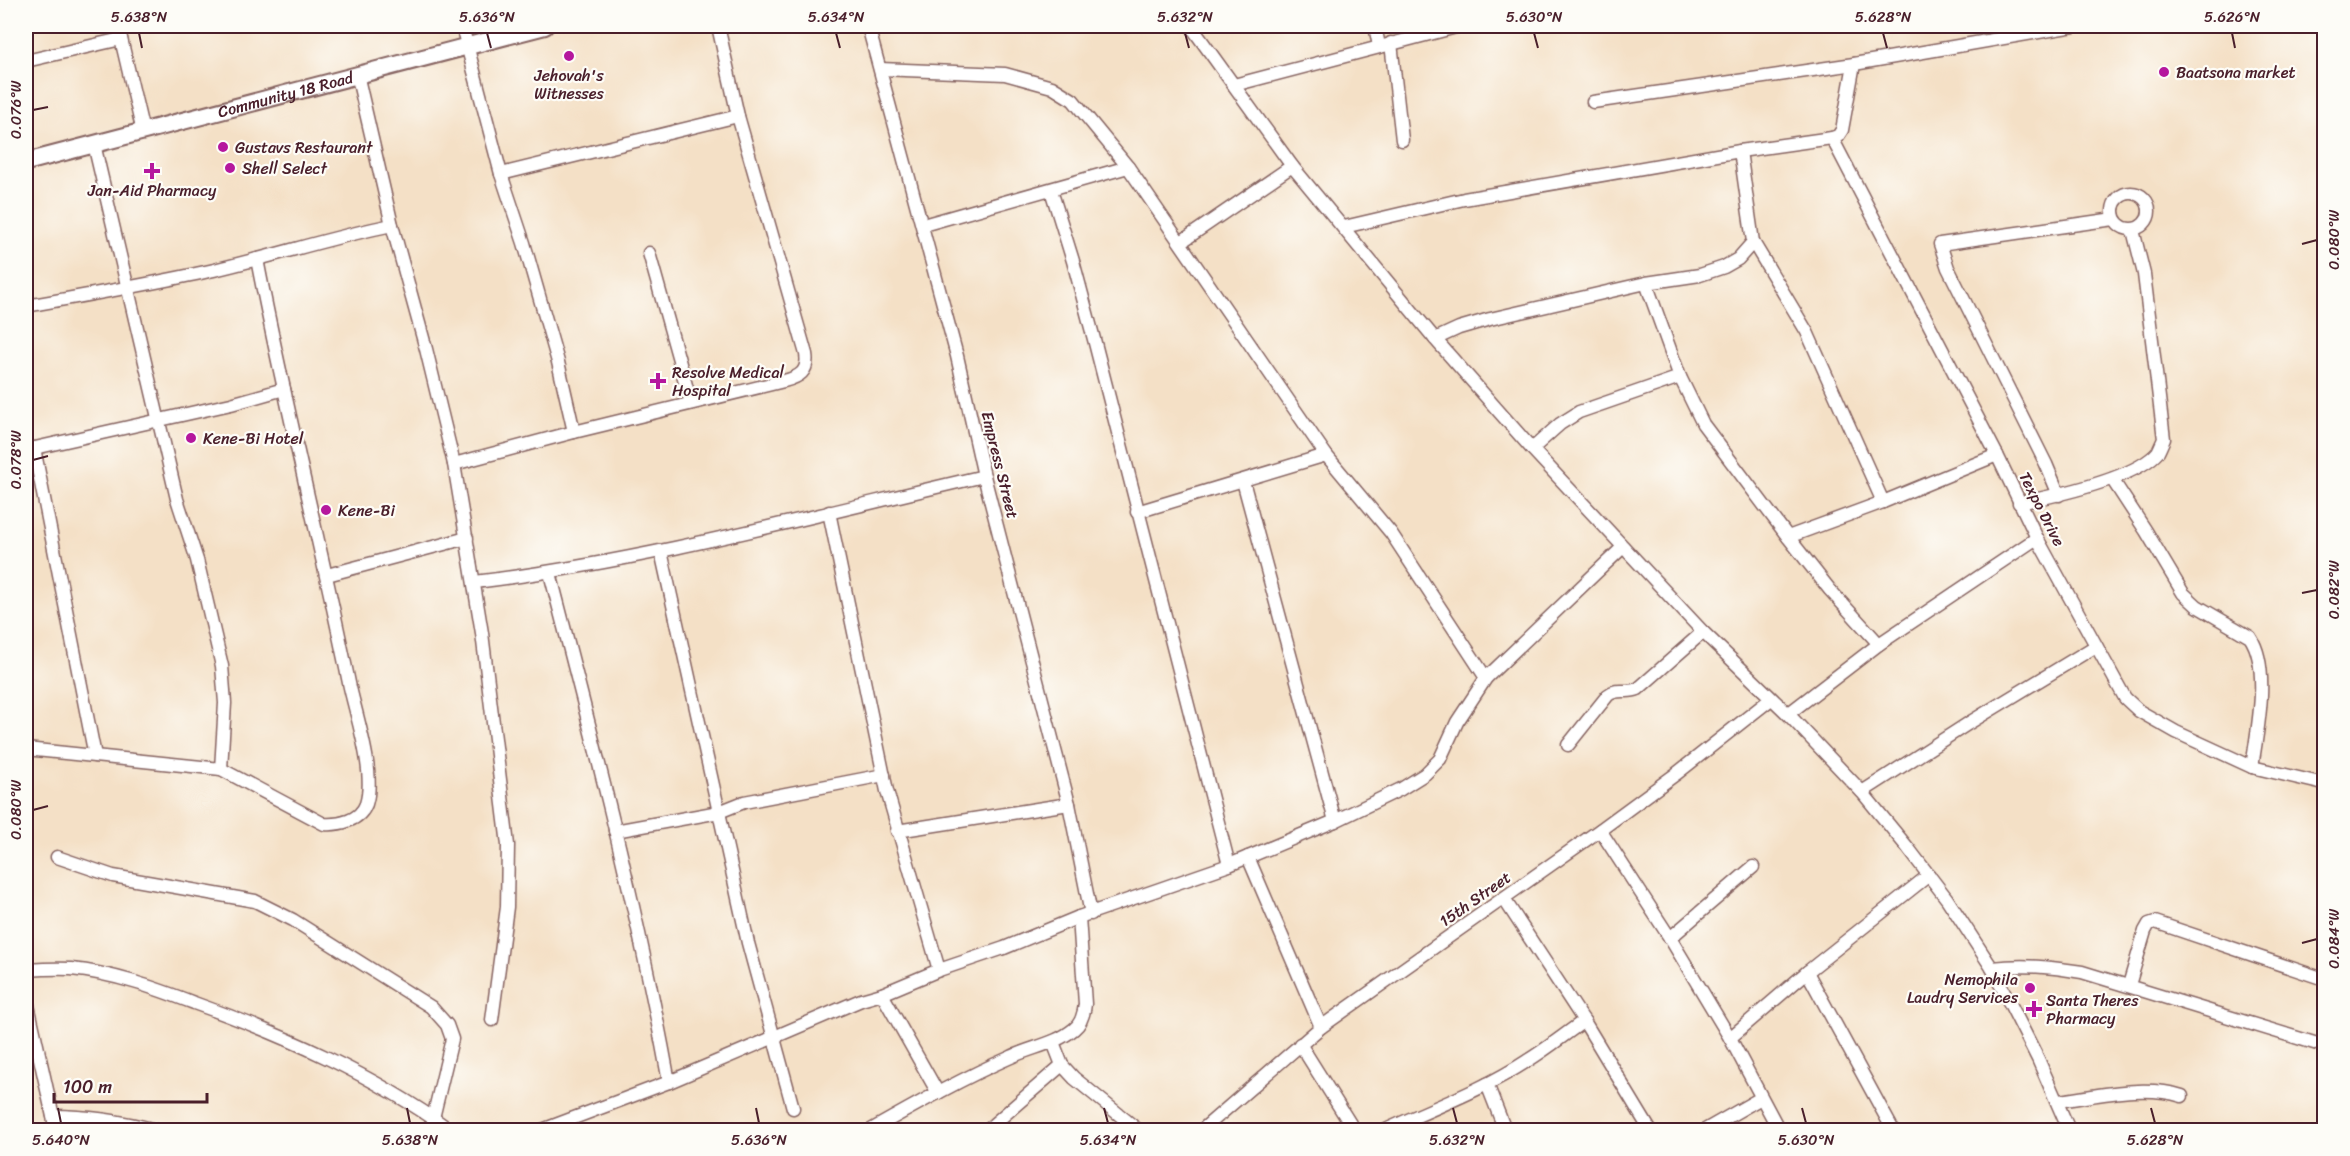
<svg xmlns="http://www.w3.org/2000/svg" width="2350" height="1156" viewBox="0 0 2350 1156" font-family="Sriracha,sans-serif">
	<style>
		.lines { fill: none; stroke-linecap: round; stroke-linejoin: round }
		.minor-casing { stroke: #866361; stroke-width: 15 }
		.secondary-casing { stroke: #866361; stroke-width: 20 }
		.minor { stroke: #fff; stroke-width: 12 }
		.secondary { stroke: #fff; stroke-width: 16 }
		.ticks { fill: none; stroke: #4a1f2b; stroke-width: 2 }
		.poi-dot { fill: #b5179e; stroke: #fdfcf7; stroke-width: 2 }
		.labels { text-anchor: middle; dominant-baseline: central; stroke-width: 4.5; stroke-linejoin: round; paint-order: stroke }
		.poi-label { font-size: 16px; fill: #4a1f2b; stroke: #fdfcf7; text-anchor: start }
		.street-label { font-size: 16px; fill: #4a1f2b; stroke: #fdfcf7 }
		.neatline { fill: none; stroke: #4a1f2b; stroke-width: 2 }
		.ticks-label { font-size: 15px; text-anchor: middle; fill: #4a1f2b }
	</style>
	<rect width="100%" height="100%" fill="#fdfcf7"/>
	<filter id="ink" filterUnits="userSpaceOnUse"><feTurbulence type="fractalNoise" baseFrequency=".0167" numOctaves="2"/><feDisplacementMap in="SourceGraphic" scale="12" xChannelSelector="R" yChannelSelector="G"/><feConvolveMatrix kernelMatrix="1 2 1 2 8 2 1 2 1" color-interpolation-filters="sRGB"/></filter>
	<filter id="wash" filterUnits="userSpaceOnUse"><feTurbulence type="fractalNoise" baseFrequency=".008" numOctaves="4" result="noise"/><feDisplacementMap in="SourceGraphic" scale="24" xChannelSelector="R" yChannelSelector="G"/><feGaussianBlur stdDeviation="1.35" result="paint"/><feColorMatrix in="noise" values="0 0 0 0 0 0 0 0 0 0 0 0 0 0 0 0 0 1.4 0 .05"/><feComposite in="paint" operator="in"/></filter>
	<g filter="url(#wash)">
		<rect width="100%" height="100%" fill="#f4e0c6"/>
	</g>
	<g filter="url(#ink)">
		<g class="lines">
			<defs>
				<g id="minor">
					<path d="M118,26L143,132"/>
					<path d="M462,26L501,174L524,243L558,362L574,432"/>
					<path d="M868,26L957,356L984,476L1069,804L1091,914"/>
					<path d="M1191,26L1292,166L1435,339L1532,449L1703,632L1788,714L1862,792L1908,848L1947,899L1992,968L2038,1059L2069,1130"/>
					<path d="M1375,26L1379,46"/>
					<path d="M1391,43L1402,140"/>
					<path d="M26,61L121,39"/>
					<path d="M880,69L1005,74L1052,87L1073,100L1128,167L1326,455L1391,533L1486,678"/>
					<path d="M357,74L392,225L426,349L454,464L482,633L508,845L507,907L492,1020"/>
					<path d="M1234,85L1460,26"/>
					<path d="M1593,102L1854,64L2074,26"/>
					<path d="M1832,138L1997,455L2037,538L2125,698L2139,711L2176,732L2252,767L2324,784"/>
					<path d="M94,144L177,499L197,560L222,666L225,703L221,769"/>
					<path d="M1740,151L1753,242L1807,332L1883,502"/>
					<path d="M501,174L738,116"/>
					<path d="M1051,190L1073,261L1095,343L1229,865"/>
					<circle cx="2131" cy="211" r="18"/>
					<path d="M923,225L1128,167"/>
					<path d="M1344,227L1464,199L1740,151L1832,138L1838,136L1842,130L1854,64"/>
					<path d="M1181,242L1292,166"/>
					<path d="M649,253L691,403"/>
					<path d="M1646,283L1680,377L1703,424L1788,537L1830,590L1879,644"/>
					<path d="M26,306C89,295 152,284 214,270C274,256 332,237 392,225"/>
					<path d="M1435,339L1459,328L1490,319L1646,283L1700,275L1724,267L1738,259L1753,242"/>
					<path d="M34,448L95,756"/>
					<path d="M1532,449L1560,424L1579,412L1680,377"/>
					<path d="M26,450L231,404L284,389"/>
					<path d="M454,464L574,432L784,381C799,377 809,372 806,354L738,116L718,26"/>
					<path d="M2112,479L2146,531L2183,593L2197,606L2250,637C2271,668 2257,731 2252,767"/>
					<path d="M1243,481L1335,821"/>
					<path d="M2059,495L2046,464L1948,268L1940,244L2114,219"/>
					<path d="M2019,503C2054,496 2135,479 2158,452C2160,448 2162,443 2164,439L2144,274L2133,230"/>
					<path d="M829,512L887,791L939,970"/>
					<path d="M1137,512L1326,455"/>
					<path d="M1788,537L1883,502L1997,455"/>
					<path d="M661,551L748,943L793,1108"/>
					<path d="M550,573C594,742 638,911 669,1082"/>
					<path d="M327,575L467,538"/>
					<path d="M475,582C647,561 815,515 984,476"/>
					<path d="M1788,714L1879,644L2037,538"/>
					<path d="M1568,745L1608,695C1618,687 1627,694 1638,689L1703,632"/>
					<path d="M26,749L221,769L324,824C339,825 360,821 366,804C376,773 356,716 349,683C320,541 284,401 257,259"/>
					<path d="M1862,792L1969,723L2096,646"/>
					<path d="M1600,830L1670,938L1730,1038L1779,1130"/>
					<path d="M615,831L719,812L744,802L884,775"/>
					<path d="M897,831L1069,804"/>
					<path d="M57,857L113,876L255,901L293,920L431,1007L447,1025L452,1039L433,1118"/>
					<path d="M1248,857L1321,1027"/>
					<path d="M1504,899L1584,1021L1650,1130"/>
					<path d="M1670,938L1753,867"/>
					<path d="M1992,968C2023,964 2051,967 2082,972L2324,1046"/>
					<path d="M26,970C40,969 56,968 71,969C113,973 155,988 194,1003C284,1035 372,1074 450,1130"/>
					<path d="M1807,972L1893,1130"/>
					<path d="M2129,985L2145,931L2149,924L2155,922L2324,979"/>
					<path d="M882,994L938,1093"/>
					<path d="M26,996L56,1130"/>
					<path d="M1730,1038L1807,972L1929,875"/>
					<path d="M1053,1042L1062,1065L1074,1078L1138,1130"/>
					<path d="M1300,1044L1354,1130"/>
					<path d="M1487,1084L1505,1130"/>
					<path d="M2058,1101C2097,1096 2143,1084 2182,1096"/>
					<path d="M53,1116C89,1116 121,1121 156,1130"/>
					<path d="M542,1130L669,1082L861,1000L882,994L939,970L1004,948L1079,917L1229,865L1335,821L1401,789L1425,774L1440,759L1457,722L1486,678L1623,547"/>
					<path d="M871,1130C917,1104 963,1078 1011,1057C1032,1047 1056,1044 1074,1029C1082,1023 1084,1013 1085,1004L1079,917"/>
					<path d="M987,1130L1062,1065"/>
					<path d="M1202,1130L1321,1027L1600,830L1676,774L1771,699"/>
					<path d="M1386,1130C1433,1108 1483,1090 1527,1061C1547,1049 1565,1034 1584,1021"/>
					<path d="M1705,1130L1761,1098"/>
				</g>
				<g id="secondary">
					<path id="s1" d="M26,162L545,26"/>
				</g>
			</defs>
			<!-- minor casing -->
			<use href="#minor" class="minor-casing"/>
			<!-- secondary casing -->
			<use href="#secondary" class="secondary-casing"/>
			<!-- minor -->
			<use href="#minor" class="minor"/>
			<!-- secondary -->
			<use href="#secondary" class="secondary"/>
		</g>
	</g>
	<!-- ticks -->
	<path class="ticks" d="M139,33L142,48M487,33L491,48M836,33L840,48M1185,33L1189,48M1534,33L1538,48M1883,33L1887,48M2232,33L2235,48M33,110L48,107M2302,244L2317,240M33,460L48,456M2302,593L2317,590M33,810L48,806M2302,943L2317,939M58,1108L61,1123M407,1108L410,1123M756,1108L759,1123M1104,1108L1108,1123M1453,1108L1457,1123M1802,1108L1806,1123M2151,1108L2155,1123"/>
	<!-- markers -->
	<g class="poi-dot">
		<circle cx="569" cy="56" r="6"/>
		<circle cx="2164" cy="72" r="6"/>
		<circle cx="223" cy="147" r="6"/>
		<circle cx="230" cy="168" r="6"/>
		<path d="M149 162h6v6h6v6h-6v6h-6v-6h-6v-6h6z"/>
		<path d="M655 372h6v6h6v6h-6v6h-6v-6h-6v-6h6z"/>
		<circle cx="191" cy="438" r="6"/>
		<circle cx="326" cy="510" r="6"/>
		<circle cx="2030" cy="988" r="6"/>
		<path d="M2031 1000h6v6h6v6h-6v6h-6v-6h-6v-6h6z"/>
	</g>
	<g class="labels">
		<!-- poi labels -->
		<g class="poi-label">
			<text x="2176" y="72">Baatsona market</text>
			<text x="569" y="75" text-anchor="middle">Jehovah's<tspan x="569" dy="18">Witnesses</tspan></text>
			<text x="235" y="147">Gustavs Restaurant</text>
			<text x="242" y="168">Shell Select</text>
			<text x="152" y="190" text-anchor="middle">Jan-Aid Pharmacy</text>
			<text x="672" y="372">Resolve Medical<tspan x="672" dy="18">Hospital</tspan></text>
			<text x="203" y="438">Kene-Bi Hotel</text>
			<text x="338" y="510">Kene-Bi</text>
			<text x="2018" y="979" text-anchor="end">Nemophila<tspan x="2018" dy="18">Laudry Services</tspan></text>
			<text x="2046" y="1000">Santa Theres<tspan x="2046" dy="18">Pharmacy</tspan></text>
		</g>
		<!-- street labels -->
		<g class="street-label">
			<text stroke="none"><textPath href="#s1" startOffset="268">Community 18 Road</textPath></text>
			<text transform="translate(1000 465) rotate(76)">Empress Street</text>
			<text transform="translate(2042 509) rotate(63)">Texpo Drive</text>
			<text transform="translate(1475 899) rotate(-35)">15th Street</text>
		</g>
	</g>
	<!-- margin -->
	<rect width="2350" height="1156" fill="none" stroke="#fdfcf7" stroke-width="66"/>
	<!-- scale -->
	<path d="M54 1093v9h153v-9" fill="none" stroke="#4a1f2b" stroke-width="3"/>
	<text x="63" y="1093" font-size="18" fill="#4a1f2b" stroke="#fdfcf7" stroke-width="4.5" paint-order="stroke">100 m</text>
	<rect x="33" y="33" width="2284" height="1090" class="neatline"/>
	<g class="ticks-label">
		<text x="139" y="22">5.638°N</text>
		<text x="487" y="22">5.636°N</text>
		<text x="836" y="22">5.634°N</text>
		<text x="1185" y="22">5.632°N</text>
		<text x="1534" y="22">5.630°N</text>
		<text x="1883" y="22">5.628°N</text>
		<text x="2232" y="22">5.626°N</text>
		<text transform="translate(16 110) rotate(-90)" y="5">0.076°W</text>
		<text transform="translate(2334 240) rotate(-90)" y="5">0.080°W</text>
		<text transform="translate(16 460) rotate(-90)" y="5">0.078°W</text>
		<text transform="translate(2334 590) rotate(-90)" y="5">0.082°W</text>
		<text transform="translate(16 810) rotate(-90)" y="5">0.080°W</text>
		<text transform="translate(2334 939) rotate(-90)" y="5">0.084°W</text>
		<text x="61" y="1145">5.640°N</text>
		<text x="410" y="1145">5.638°N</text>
		<text x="759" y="1145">5.636°N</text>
		<text x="1108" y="1145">5.634°N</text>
		<text x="1457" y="1145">5.632°N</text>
		<text x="1806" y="1145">5.630°N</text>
		<text x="2155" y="1145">5.628°N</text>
	</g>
</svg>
